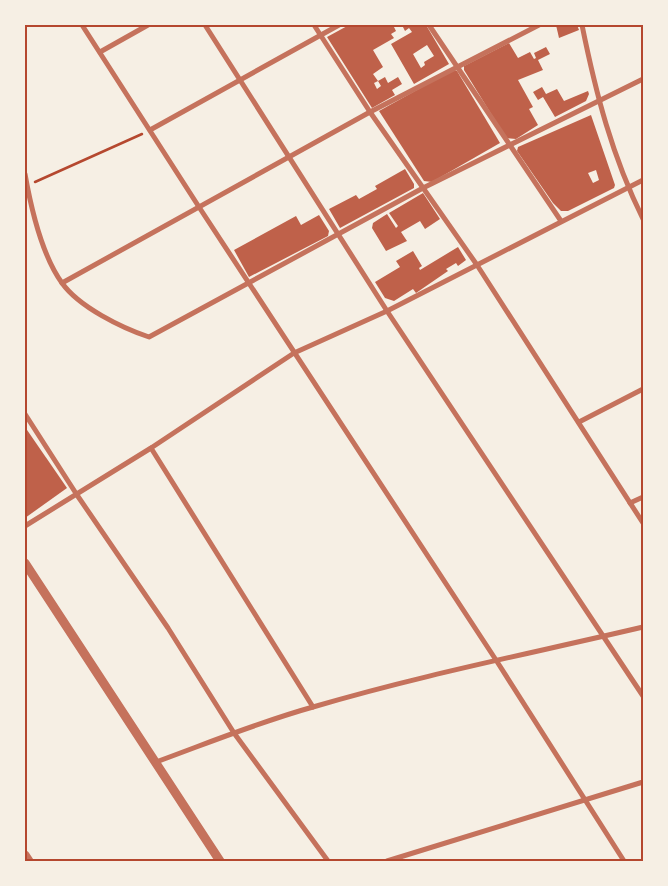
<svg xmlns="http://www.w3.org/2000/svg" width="668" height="886" viewBox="0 0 668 886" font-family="Commissioner,sans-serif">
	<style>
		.building { fill: #bf614a; fill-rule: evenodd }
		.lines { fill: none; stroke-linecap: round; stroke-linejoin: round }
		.path { stroke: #b5482f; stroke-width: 2.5 }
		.minor { stroke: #c5725c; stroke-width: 5 }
		.tertiary { stroke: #c5725c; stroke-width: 9 }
		.neatline { fill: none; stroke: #b5482f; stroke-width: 2 }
	</style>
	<rect width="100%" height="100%" fill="#f6efe4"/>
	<!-- building -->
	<g class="building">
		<path d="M349,25H393L396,31L391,34L394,38L373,50L383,67L373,74L378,81L374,83L377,89L381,86L378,81L385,77L388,83L398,77L402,84L392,90L395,95L372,108L327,37Z"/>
		<path d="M402,25H426L449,64L414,84L391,44L412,32L409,28L405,31ZM427,45L434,56L424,62L425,65L421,68L413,54Z"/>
		<path d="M556,25H577L579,30L559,38Z"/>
		<path d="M509,43L518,58L530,52L534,59L536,58L534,53L546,47L550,54L538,60L543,70L518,80L533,107L529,109L538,125L516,139L506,138L464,70V66Z"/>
		<path d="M453,70L457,71L500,143L432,182L424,181L379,111Z"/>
		<path d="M542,87L546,94L557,89L564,101L588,91L589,94L586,101L555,117L543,97L538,100L533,92Z"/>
		<path d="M591,115L615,185L614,188L568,211H561L553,203L517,151L518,147ZM596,170L599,180L593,183L588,173Z"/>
		<path d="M405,169L414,184V188L340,228L329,209L356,195L359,199L377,189L375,186Z"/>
		<path d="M423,193L440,219L425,229L420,221L401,232L407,241L386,251L372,228L373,223L387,214L396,228L398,226L389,213Z"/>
		<path d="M319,215L329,231L328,236L249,277L234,250L296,216L301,225Z"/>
		<path d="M458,247L466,260L458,266L456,263L446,269L448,271L416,293L413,289L394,301L385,298L375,282L400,267L396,261L413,251L422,266L419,268L420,270Z"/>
		<path d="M25,427L67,488L25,518Z"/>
	</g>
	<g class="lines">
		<!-- path -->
		<path class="path" d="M35,182L142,134"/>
		<!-- minor -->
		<g class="minor">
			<path d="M82,25L199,207L496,660L624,861"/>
			<path d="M205,25L387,311L643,696"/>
			<path d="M314,25L370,112L477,265L643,523"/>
			<path d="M429,25L561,221"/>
			<path d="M582,25C596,94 612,156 643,219"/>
			<path d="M100,52L148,25"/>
			<path d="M150,130L339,25"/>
			<path d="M25,174C31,208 41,254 62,283C79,307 122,328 149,337L423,188L643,79"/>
			<path d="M62,283L370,112L539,25"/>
			<path d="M25,414L77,495L168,628L234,733L328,861"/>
			<path d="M579,422L643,389"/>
			<path d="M151,448L313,707"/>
			<path d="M630,503L643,497"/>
			<path d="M25,526L151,448L294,353L387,311L643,180"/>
			<path d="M156,762C208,743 259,722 313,707C421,675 533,653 643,627"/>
			<path d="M387,861L643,782"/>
		</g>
		<!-- tertiary -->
		<g class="tertiary">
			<path d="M25,563L220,861"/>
			<path d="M25,855L29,861"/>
		</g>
	</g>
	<!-- border -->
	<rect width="668" height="886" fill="none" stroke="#f6efe4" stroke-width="52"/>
	<rect x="26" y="26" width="616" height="834" class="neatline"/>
</svg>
